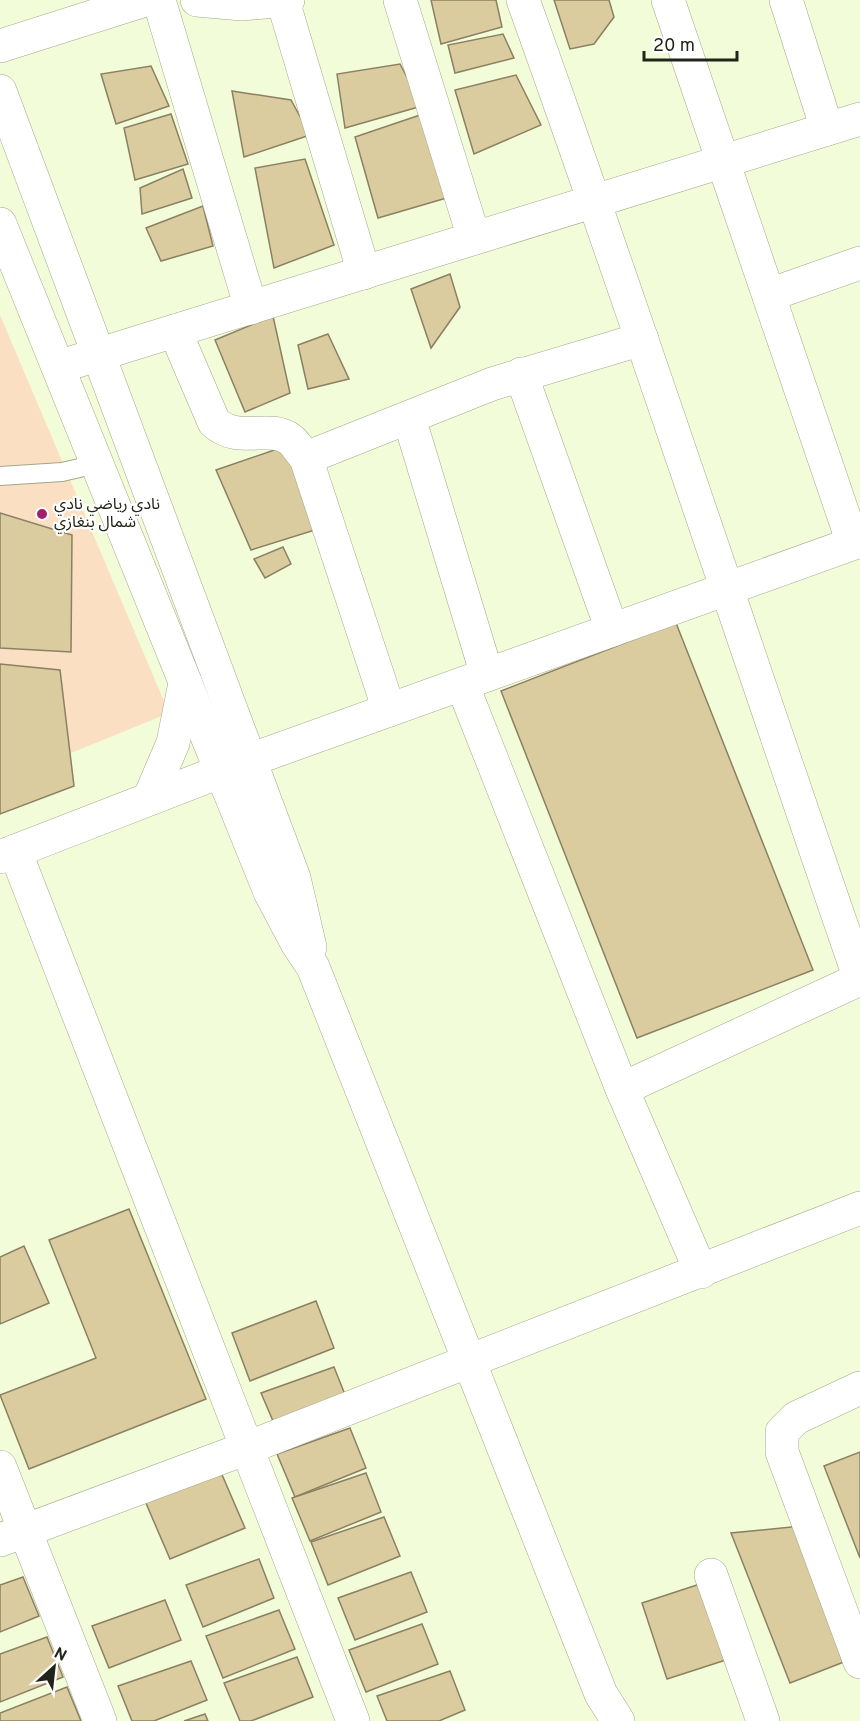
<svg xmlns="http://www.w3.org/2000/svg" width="860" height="1721" viewBox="0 0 860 1721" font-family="Overpass,'Noto Sans Arabic',sans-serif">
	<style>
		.green { fill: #fadfc3 }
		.building { fill: #dacc9e; stroke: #8a8162; stroke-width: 1.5 }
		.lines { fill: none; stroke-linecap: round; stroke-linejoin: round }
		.lane-casing { stroke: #a0a889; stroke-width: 20 }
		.street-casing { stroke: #a0a889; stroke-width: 34 }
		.secondary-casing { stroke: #a0a889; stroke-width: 34 }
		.lane { stroke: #fff; stroke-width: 18 }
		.street { stroke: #fff; stroke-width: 33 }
		.secondary { stroke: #fff; stroke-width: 33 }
		.poi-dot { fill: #a31e6b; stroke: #fff; stroke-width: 2 }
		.labels { text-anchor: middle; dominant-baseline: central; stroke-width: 4.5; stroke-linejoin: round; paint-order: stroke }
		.poi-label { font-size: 16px; fill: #212418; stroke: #fff; text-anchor: start }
	</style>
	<rect width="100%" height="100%" fill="#f3fcd9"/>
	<!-- green -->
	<path class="green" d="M0,315L169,713L0,782Z"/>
	<!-- building -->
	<g class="building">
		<path d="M431,0H496L502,27L441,44Z"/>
		<path d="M554,0H609L614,17L594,44L570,49Z"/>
		<path d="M503,34L514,58L455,73L448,45Z"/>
		<path d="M400,64L422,106L345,128L337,74Z"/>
		<path d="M151,66L169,106L116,124L101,74Z"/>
		<path d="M516,75L541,125L474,154L455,90Z"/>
		<path d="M232,91L291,100L310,135L244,157Z"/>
		<path d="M171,114L188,164L135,180L124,128Z"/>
		<path d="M420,115L450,197L378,218L355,137Z"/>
		<path d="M305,159L334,245L274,268L255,168Z"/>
		<path d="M183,169L192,198L142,214L140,188Z"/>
		<path d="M203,206L213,246L161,261L146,228Z"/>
		<path d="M450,274L460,307L431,348L411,289Z"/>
		<path d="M273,316L290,393L245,412L215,340Z"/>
		<path d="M328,334L349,379L308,389L298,345Z"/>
		<path d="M289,445L318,529L251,550L216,470Z"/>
		<path d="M0,513L72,535L71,652L0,648Z"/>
		<path d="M283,547L291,564L265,578L254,559Z"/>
		<path d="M676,623L813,970L637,1038L501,691Z"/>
		<path d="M0,664L60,670L74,786L0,814Z"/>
		<path d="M129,1209L206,1399L29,1469L0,1395L96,1358L49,1240Z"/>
		<path d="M24,1246L49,1303L0,1324V1257Z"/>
		<path d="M316,1301L334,1348L250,1381L232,1333Z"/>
		<path d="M334,1367L350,1407L279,1435L261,1393Z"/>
		<path d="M350,1428L366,1468L295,1497L277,1454Z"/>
		<path d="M860,1452V1558L824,1466Z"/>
		<path d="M220,1470L245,1528L170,1559L145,1501Z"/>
		<path d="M366,1473L381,1512L310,1541L292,1498Z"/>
		<path d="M384,1517L400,1556L328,1585L311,1542Z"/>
		<path d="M801,1526L854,1658L790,1683L731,1533Z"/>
		<path d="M259,1559L274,1598L203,1627L186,1585Z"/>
		<path d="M411,1572L427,1612L355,1640L338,1598Z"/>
		<path d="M23,1577L39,1616L0,1632V1585Z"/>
		<path d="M703,1583L729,1659L667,1679L642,1603Z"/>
		<path d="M165,1600L181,1640L109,1668L92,1626Z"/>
		<path d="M279,1610L295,1649L223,1678L206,1636Z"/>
		<path d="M422,1624L438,1664L366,1692L349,1650Z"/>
		<path d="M47,1637L63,1677L0,1702V1654Z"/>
		<path d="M297,1657L313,1697L251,1721H240L224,1683Z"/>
		<path d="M191,1661L207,1700L154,1721H132L118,1686Z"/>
		<path d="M450,1671L465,1710L439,1721H387L377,1696Z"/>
		<path d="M67,1687L81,1721H0V1713Z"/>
		<path d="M205,1714L208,1721H184Z"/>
	</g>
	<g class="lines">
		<defs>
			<path id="lane" d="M0,476L62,472L97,464"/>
			<g id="street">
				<path d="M159,0L251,308"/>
				<path d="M197,0L242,4L288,0"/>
				<path d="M400,0L474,238"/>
				<path d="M523,0C640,325 747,653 860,979"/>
				<path d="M668,0L853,543"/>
				<path d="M786,0L827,129"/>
				<path d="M283,1L364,273"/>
				<path d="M0,46L145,0"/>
				<path d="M769,295L860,263"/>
				<path d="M175,331L214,422C239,445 270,423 291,440C296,444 301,453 306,458L492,384L642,339"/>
				<path d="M58,367L860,119"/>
				<path d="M521,374L612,630"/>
				<path d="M409,418L487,675"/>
				<path d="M306,458L389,710"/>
				<path d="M462,684L622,1089L701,1272"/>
				<path d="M15,851L353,1721"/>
				<path d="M0,857L250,760L860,541"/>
				<path d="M622,1089L860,979"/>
				<path d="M860,1388L796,1418L782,1432V1452L860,1662"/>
				<path d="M0,1467L100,1721"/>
				<path d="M0,1540L247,1448L860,1208"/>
				<path d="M711,1575L763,1721"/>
			</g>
			<g id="secondary">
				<path d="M0,91L294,878L310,947"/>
				<path d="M0,224L270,892L297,943L313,967L601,1694L618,1721"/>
				<path d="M149,799L173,743L185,683"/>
			</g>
		</defs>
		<!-- lane casing -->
		<use href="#lane" class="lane-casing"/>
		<!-- street casing -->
		<use href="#street" class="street-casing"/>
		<!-- secondary casing -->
		<use href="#secondary" class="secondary-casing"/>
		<!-- lane -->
		<use href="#lane" class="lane"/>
		<!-- street -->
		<use href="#street" class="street"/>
		<!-- secondary -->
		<use href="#secondary" class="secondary"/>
	</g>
	<!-- markers -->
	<circle class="poi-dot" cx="42" cy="514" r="6"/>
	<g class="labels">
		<!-- poi labels -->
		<g class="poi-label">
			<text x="54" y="505">نادي رياضي نادي<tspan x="54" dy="18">شمال بنغازي</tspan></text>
		</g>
	</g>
	<!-- north arrow -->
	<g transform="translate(54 1667) rotate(27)" stroke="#ffffff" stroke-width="4.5" paint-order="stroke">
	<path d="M0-4.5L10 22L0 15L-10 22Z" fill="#212418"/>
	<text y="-9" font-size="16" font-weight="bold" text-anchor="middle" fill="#212418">N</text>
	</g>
	<!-- scale -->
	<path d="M644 51v9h93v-9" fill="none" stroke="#212418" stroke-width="3"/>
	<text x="653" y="51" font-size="18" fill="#212418" stroke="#ffffff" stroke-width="4.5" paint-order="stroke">20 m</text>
</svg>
